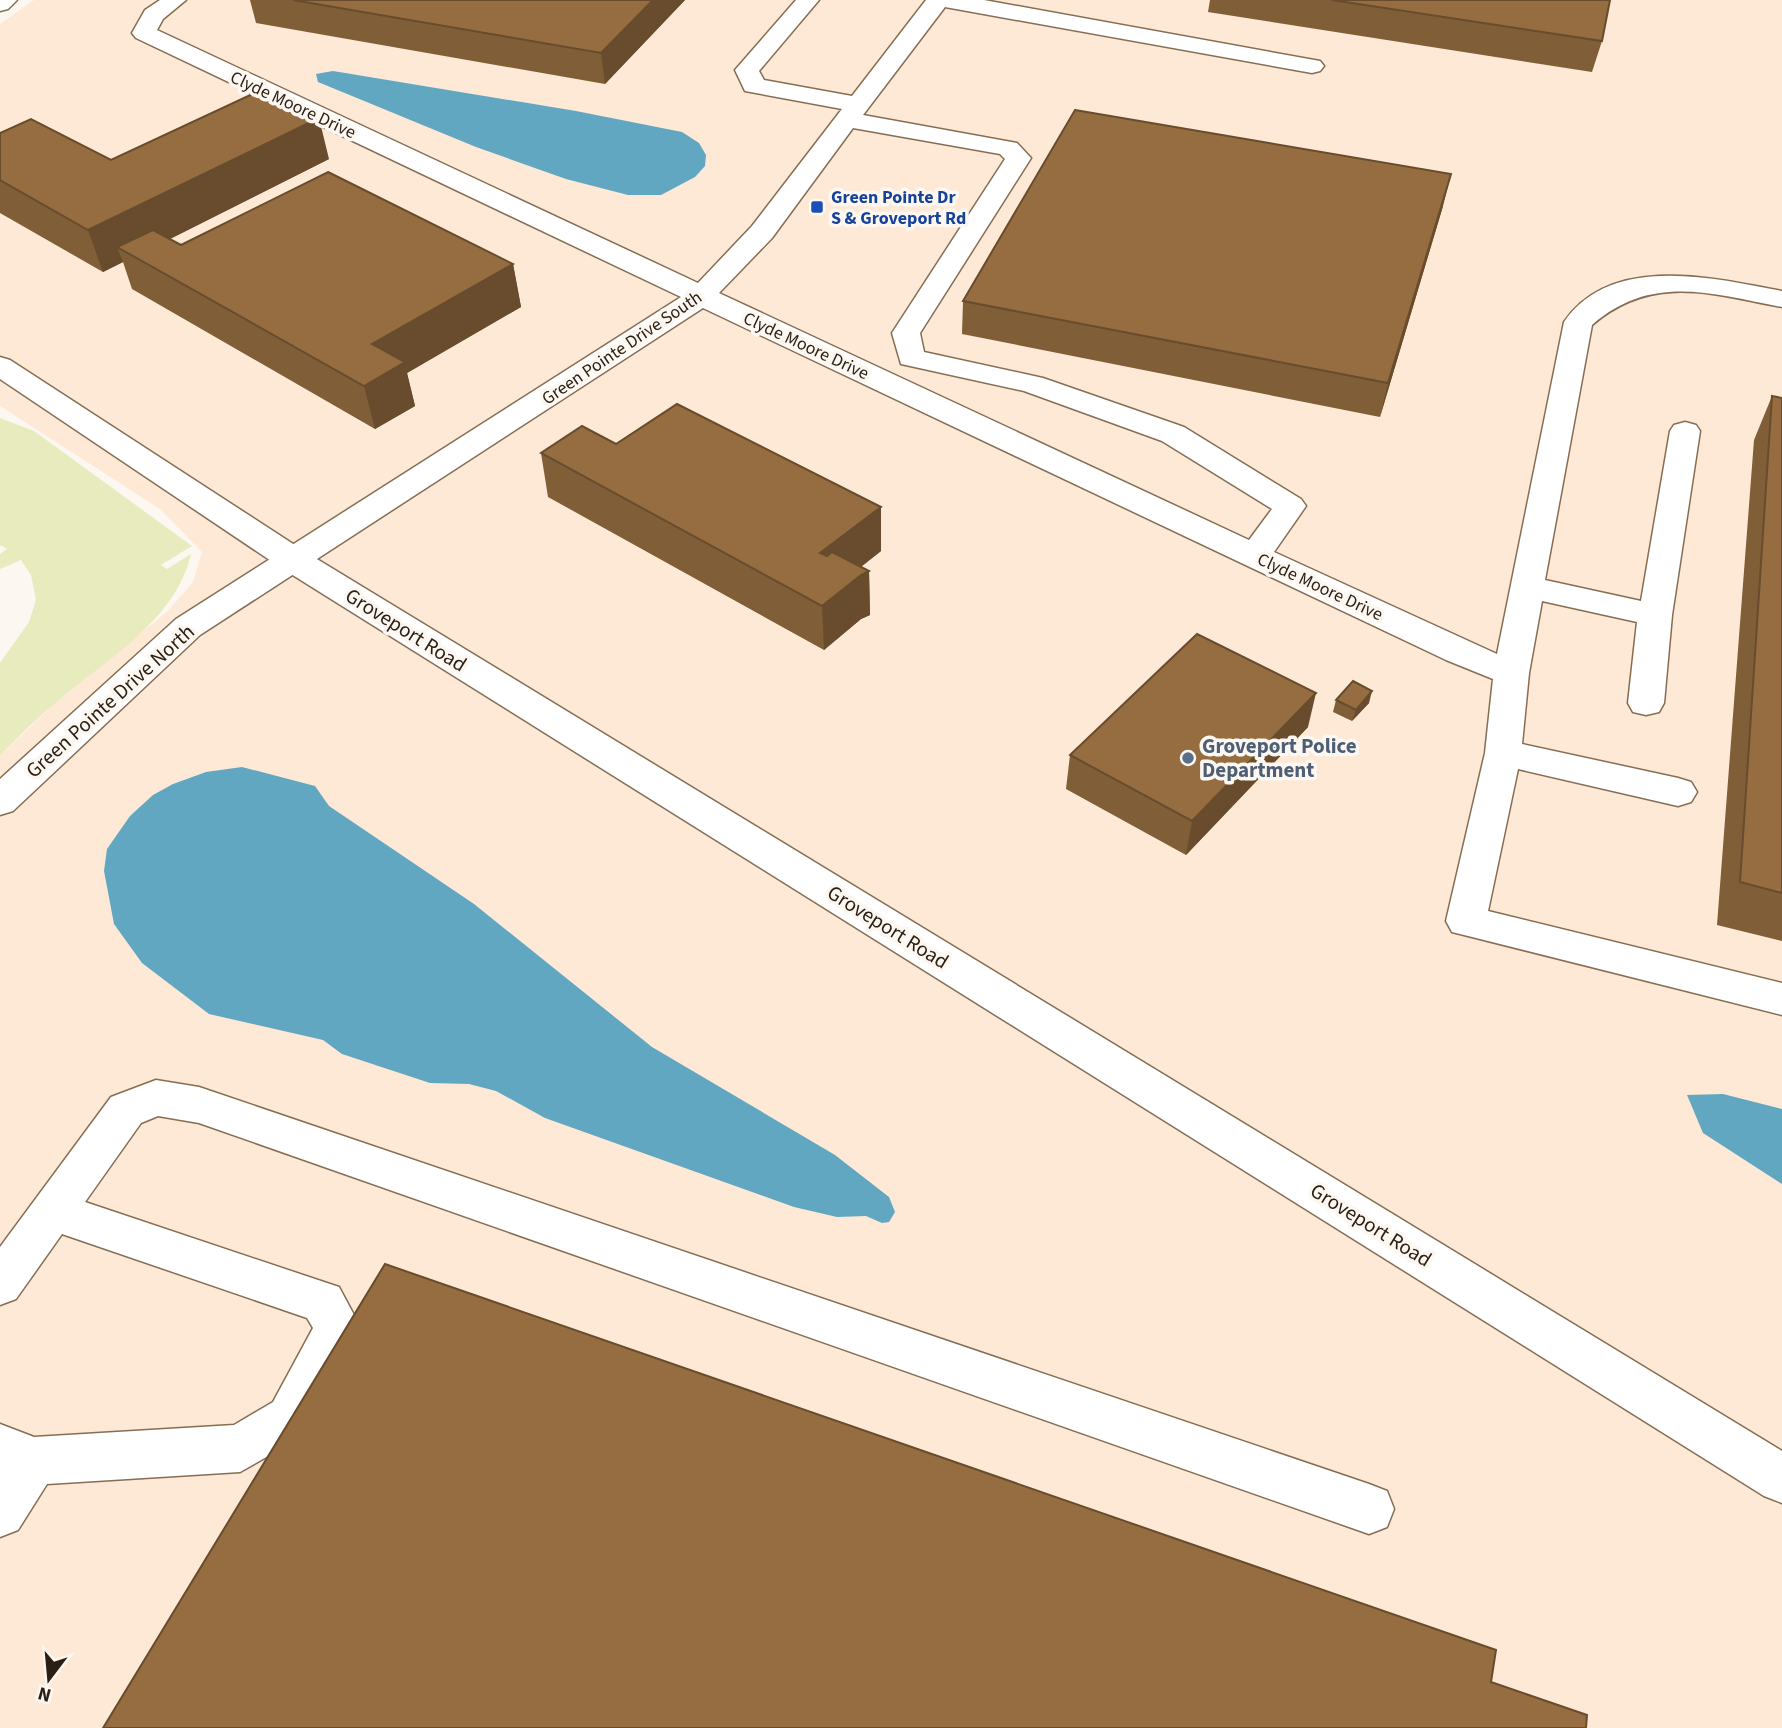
<svg xmlns="http://www.w3.org/2000/svg" width="1782" height="1728" viewBox="0 0 1782 1728" font-family="'Source Sans 3',sans-serif">
	<style>
		.built { fill: #fde9d5 }
		.green { fill: #e7ebbe }
		.water { fill: #61a7c1 }
		.lines { fill: none; stroke-linecap: round; stroke-linejoin: round }
		.minor-casing { stroke: #866e54; stroke-width: 3 }
		.major-casing { stroke: #866e54; stroke-width: 3 }
		.minor { fill: #fff; fill-rule: evenodd }
		.major { fill: #fff; fill-rule: evenodd }
		.wall { fill: #805e37 }
		.shaded-wall { fill: #684c2d }
		.building { fill: #956d40; stroke: #684c2d; stroke-width: 2 }
		.transit-dot { fill: #1a4fb4; stroke: #fdf7f2; stroke-width: 2.5 }
		.service-dot { fill: #5c6f8a; stroke: #fdf7f2; stroke-width: 2.5 }
		.labels { text-anchor: middle; dominant-baseline: central; stroke-width: 7; stroke-linejoin: round; paint-order: stroke }
		.far-street-label { font-size: 18px; fill: #291f15; stroke: #fdf7f2 }
		.far-transit-label { font-size: 18px; font-weight: bold; fill: #164399; stroke: #fdf7f2; text-anchor: start }
		.street-label { font-size: 21px; fill: #291f15; stroke: #fdf7f2 }
		.service-label { font-size: 21px; font-weight: bold; fill: #4e5e75; stroke: #fdf7f2; text-anchor: start }
	</style>
	<rect width="100%" height="100%" fill="#fdf7f2"/>
	<!-- built -->
	<path class="built" d="M34,0H1782V1728H0V756L57,701L168,611L193,582L202,552L160,509L0,406V24Z"/>
	<!-- green -->
	<path class="green" d="M0,418L34,431L192,546L161,565L167,569L191,554C176,620 107,659 59,700C38,717 18,737 0,756V663L29,622L36,600L31,575L21,560L0,569V554L7,549L0,545Z"/>
	<!-- water -->
	<g class="water">
		<path d="M333,71L576,111L682,132L699,143L706,155L705,166L695,177L661,195H628L566,179L476,147L318,82L316,74Z"/>
		<path d="M242,767L315,786L329,806L474,904L652,1047L835,1155L889,1197L895,1212L889,1222L882,1223L866,1216L837,1217L794,1207L545,1118L496,1091L469,1084L430,1083L342,1054L323,1040L209,1014L142,963L114,924L104,871L107,849L130,816L153,795L173,784L206,772Z"/>
		<path d="M1723,1094L1782,1109V1184L1703,1133L1687,1095Z"/>
	</g>
	<g class="lines">
		<defs>
			<g id="minor">
				<path d="M160,0H186L163,19L157,30L698,283L752,226L842,109L745,91L735,70L796,0H819L759,71L764,80L852,96L926,0H984L1320,61L1324,66L1320,71L1312,73L945,7L863,115L1017,143L1031,158L920,333L924,352L1043,378L1184,427L1301,499L1306,506L1274,552L1497,654L1564,322C1611,253 1714,278 1782,291V307C1711,294 1652,273 1592,325L1545,580L1641,601L1670,431L1674,425L1685,422L1696,425L1700,431L1672,615L1664,703L1659,712L1646,715L1633,712L1628,703L1637,622L1542,601L1529,673L1522,744L1678,778L1691,782L1697,792L1691,802L1678,806L1518,769L1488,911L1782,983V1015L1452,932L1446,921L1485,753L1493,679L1446,660L703,308L200,635L13,811L0,815V779L176,619L681,297L136,38L132,33L145,10ZM853,128L1000,154L1005,159L892,333L901,364L1024,391L1162,441L1272,509L1249,540L719,293L772,238Z"/>
				<path d="M156,1080L199,1087L1369,1484L1387,1491L1394,1509L1387,1527L1369,1534L199,1123L158,1116L141,1123L85,1202L339,1287L361,1328L307,1434L240,1472L47,1484L18,1530L0,1537V1424L34,1437L234,1425L273,1402L313,1328L307,1318L62,1234L16,1299L0,1305V1247L111,1097Z"/>
			</g>
			<g id="major">
				<path d="M0,0H17L8,9L0,11Z"/>
				<path d="M0,357L10,360L307,553L1782,1451V1503L1764,1496L283,569L0,379Z"/>
			</g>
		</defs>
		<!-- minor casing -->
		<use href="#minor" class="minor-casing"/>
		<!-- major casing -->
		<use href="#major" class="major-casing"/>
		<!-- minor -->
		<use href="#minor" class="minor"/>
		<!-- major -->
		<use href="#major" class="major"/>
	</g>
	<!-- wall -->
	<g class="wall">
		<path d="M250,0H685L605,84L256,23Z"/>
		<path d="M1210,0H1610L1602,41L1592,72L1208,12Z"/>
		<path d="M0,133L111,160L329,159L170,239L181,245L513,264L521,307L407,373L415,406L375,429L132,289L123,262L103,272L0,213Z"/>
		<path d="M1443,206L1380,417L962,334L963,301Z"/>
		<path d="M1772,396L1782,398V941L1717,925L1754,440Z"/>
		<path d="M541,453L881,507V551L861,567L869,571L870,615L861,619L824,650L548,497Z"/>
		<path d="M1336,700L1369,703L1352,721L1333,712Z"/>
		<path d="M1308,727L1186,855L1066,789L1070,755Z"/>
	</g>
	<!-- shaded-wall -->
	<g class="shaded-wall">
		<path d="M653,0H685L605,84L601,53Z"/>
		<path d="M319,118L329,159L134,257L117,247L123,262L103,272L88,230Z"/>
		<path d="M1451,174L1443,206L1380,417L1388,383Z"/>
		<path d="M513,264L521,307L407,373L415,406L375,429L364,386L372,344Z"/>
		<path d="M881,507V551L822,597L820,553Z"/>
		<path d="M869,571L870,615L861,619L824,650L822,606L861,575Z"/>
		<path d="M1372,691L1369,703L1352,721L1356,710Z"/>
		<path d="M1316,693L1308,727L1186,855L1192,821Z"/>
	</g>
	<!-- building -->
	<g class="building">
		<path d="M293,0H653L601,53Z"/>
		<path d="M1332,0H1610L1602,41Z"/>
		<path d="M261,90L319,118L88,230L0,180V133L31,119L111,160Z"/>
		<path d="M1075,110L1451,174L1388,383L963,301Z"/>
		<path d="M328,172L513,264L372,344L405,362L364,386L117,247L153,230L181,245Z"/>
		<path d="M1772,396L1782,398V893L1740,882Z"/>
		<path d="M677,404L881,507L820,553L827,556L832,552L869,571L861,575L822,606L541,453L582,426L616,444Z"/>
		<path d="M1197,634L1316,693L1192,821L1070,755Z"/>
		<path d="M1353,681L1372,691L1356,710L1336,700Z"/>
		<path d="M385,1264L1496,1650L1491,1682L1587,1715L1586,1728H103Z"/>
	</g>
	<!-- markers -->
	<rect class="transit-dot" x="810" y="200" width="14" height="14" rx="3.5"/>
	<circle class="service-dot" cx="1188" cy="758" r="7"/>
	<g class="labels">
		<!-- far-street labels -->
		<g class="far-street-label">
			<text transform="translate(293 105) rotate(25)">Clyde Moore Drive</text>
			<text transform="translate(806 346) rotate(25)">Clyde Moore Drive</text>
			<text transform="translate(622 348) rotate(-34)">Green Pointe Drive South</text>
			<text transform="translate(1320 587) rotate(25)">Clyde Moore Drive</text>
		</g>
		<!-- far-transit labels -->
		<g class="far-transit-label">
			<text x="831" y="197">Green Pointe Dr<tspan x="831" dy="21">S &amp; Groveport Rd</tspan></text>
		</g>
		<!-- street labels -->
		<g class="street-label">
			<text transform="translate(406 630) rotate(32)">Groveport Road</text>
			<text transform="translate(110 701) rotate(-42)">Green Pointe Drive North</text>
			<text transform="translate(888 927) rotate(32)">Groveport Road</text>
			<text transform="translate(1371 1225) rotate(32)">Groveport Road</text>
		</g>
		<!-- service labels -->
		<g class="service-label">
			<text x="1202" y="746">Groveport Police<tspan x="1202" dy="24">Department</tspan></text>
		</g>
	</g>
	<!-- north arrow -->
	<g transform="translate(49 1679) rotate(196)" stroke="#fdf7f2" stroke-width="5" paint-order="stroke">
	<path d="M0-5L12 26L0 18L-12 26Z" fill="#291f15"/>
	<text y="-10" font-size="19" font-weight="bold" text-anchor="middle" fill="#291f15">N</text>
	</g>
</svg>
